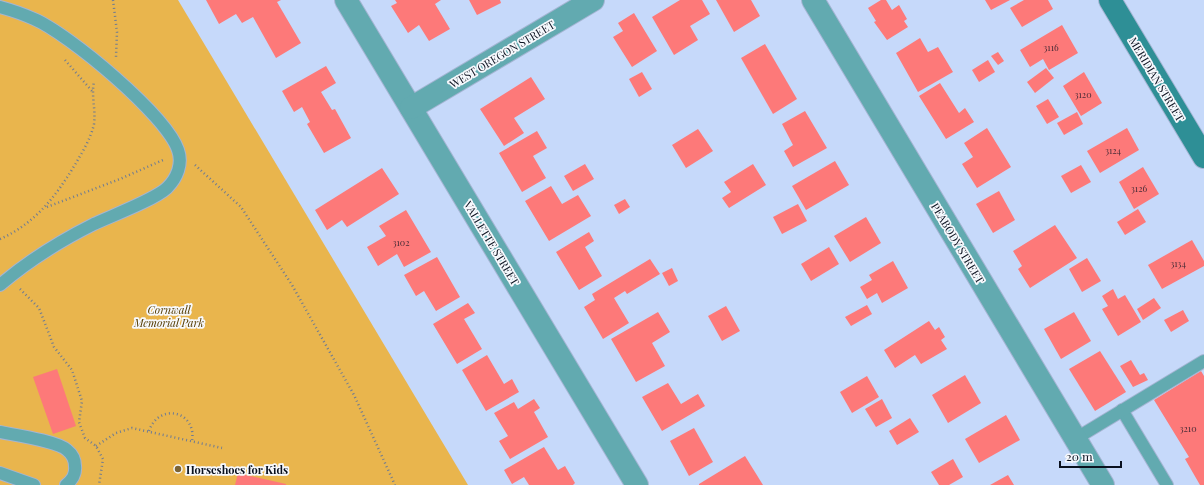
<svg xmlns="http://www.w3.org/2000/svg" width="1204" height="485" viewBox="0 0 1204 485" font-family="'Playfair Display',serif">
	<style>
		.green { fill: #e9b54d }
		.building { fill: #fd7979 }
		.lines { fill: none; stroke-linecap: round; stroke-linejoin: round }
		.lane-casing { stroke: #a4b5d3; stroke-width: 14 }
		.street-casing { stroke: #a4b5d3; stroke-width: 24 }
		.secondary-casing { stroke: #a4b5d3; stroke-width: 24 }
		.path { stroke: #6e7b93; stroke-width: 2.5; stroke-dasharray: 1 3; stroke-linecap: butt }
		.lane { stroke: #62aab0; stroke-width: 12 }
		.street { stroke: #62aab0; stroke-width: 22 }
		.secondary { stroke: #2e8f96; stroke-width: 22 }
		.poi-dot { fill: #7c6435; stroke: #f7f9fd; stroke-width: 1.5 }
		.labels { text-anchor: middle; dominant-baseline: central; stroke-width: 3.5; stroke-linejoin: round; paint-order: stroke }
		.number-label { font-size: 9px; fill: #472b36 }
		.street-label { font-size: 11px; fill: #0a111f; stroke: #f7f9fd }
		.park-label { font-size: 11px; font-style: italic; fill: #543b00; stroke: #f7f9fd }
		.poi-label { font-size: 11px; font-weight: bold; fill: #0a111f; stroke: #f7f9fd; text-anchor: start }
	</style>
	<rect width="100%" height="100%" fill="#c6d9fa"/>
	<!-- green -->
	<path class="green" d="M0,0H178L468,485H0Z"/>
	<!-- building -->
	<g class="building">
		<path d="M206,0H281L277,2L301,43L276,58L253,17L242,23L236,14L219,24Z"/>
		<path d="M395,0H441L435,4L450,29L429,41L419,25L408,33L391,6L397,3Z"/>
		<path d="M469,0H500L501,3L477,15Z"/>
		<path d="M680,0H702L710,14L690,26L698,40L674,55L652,17Z"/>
		<path d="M716,0H751L760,16L734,32Z"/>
		<path d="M881,0H886L892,10L899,5L907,19L904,21L908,27L887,40L874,22L876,21L868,8Z"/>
		<path d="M985,0H1010L991,10Z"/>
		<path d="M1024,0H1048L1053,9L1022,27L1010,8Z"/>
		<path d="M634,13L657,51L632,67L613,37L623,31L618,23Z"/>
		<path d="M1062,25L1078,53L1049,70L1043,59L1030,67L1020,50Z"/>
		<path d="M920,38L928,52L938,47L953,72L918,92L896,53Z"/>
		<path d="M765,44L797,99L773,114L741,58Z"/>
		<path d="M998,52L1004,61L998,65L991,56Z"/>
		<path d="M988,60L995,72L979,82L972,70Z"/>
		<path d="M326,66L336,83L321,92L332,110L335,109L351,138L324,153L307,124L310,122L302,107L294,112L282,91Z"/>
		<path d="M1046,68L1054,78L1035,93L1027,82Z"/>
		<path d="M642,72L652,89L639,97L629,79Z"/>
		<path d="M1084,72L1102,103L1081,116L1063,86Z"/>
		<path d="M531,77L545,99L514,118L524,133L504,146L480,109Z"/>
		<path d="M940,83L959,113L965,108L974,122L946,139L919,96Z"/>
		<path d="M1048,99L1059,117L1047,124L1036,106Z"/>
		<path d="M805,111L827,148L793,167L784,151L793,145L782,124Z"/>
		<path d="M1077,112L1083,124L1064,135L1057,123Z"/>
		<path d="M987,128L1011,167L977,188L962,164L973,157L964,143Z"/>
		<path d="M1127,128L1139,150L1100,173L1087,151Z"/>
		<path d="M698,129L713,151L686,168L672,145Z"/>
		<path d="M537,131L547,148L533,156L546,178L522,192L499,153Z"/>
		<path d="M835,161L849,185L806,210L792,186Z"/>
		<path d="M585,164L594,179L573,191L564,176Z"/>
		<path d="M753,164L766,185L729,208L722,198L731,192L724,182Z"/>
		<path d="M1081,165L1091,182L1071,193L1061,176Z"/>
		<path d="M1143,167L1159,194L1134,209L1119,182Z"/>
		<path d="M382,168L399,194L347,227L342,220L327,230L315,210Z"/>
		<path d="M551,186L562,204L578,195L591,216L549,241L525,201Z"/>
		<path d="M999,191L1015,220L993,233L976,204Z"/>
		<path d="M625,199L630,207L619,214L614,205Z"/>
		<path d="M798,204L807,221L782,234L773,217Z"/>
		<path d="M1138,209L1146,222L1125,235L1117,222Z"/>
		<path d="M406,210L431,252L404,267L397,254L378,266L367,247L386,236L379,226Z"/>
		<path d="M866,217L881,243L850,262L834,236Z"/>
		<path d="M1055,225L1077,258L1030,288L1018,269L1022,266L1013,251Z"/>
		<path d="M589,232L594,241L585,247L602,276L579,290L556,252Z"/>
		<path d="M1192,240L1204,261V266L1162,289L1148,265Z"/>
		<path d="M829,247L839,264L811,281L801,264Z"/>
		<path d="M437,257L460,297L436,311L424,291L416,296L404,275Z"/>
		<path d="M1087,258L1101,281L1082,292L1069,269Z"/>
		<path d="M650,259L660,274L627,294L625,291L614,298L629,323L603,339L584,307L595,300L592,294Z"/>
		<path d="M893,261L908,288L882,303L877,293L867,299L860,287L872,280L869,275Z"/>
		<path d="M672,268L678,281L669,286L662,273Z"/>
		<path d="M1113,289L1118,299L1125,295L1141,322L1118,336L1102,309L1108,306L1102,296Z"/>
		<path d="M1154,298L1161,308L1143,320L1137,309Z"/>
		<path d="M468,303L475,313L464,319L482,349L457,364L433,324Z"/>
		<path d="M867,305L872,314L851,326L845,317Z"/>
		<path d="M726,306L740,331L722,341L708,316Z"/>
		<path d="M1183,310L1189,321L1171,332L1164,320Z"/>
		<path d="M658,312L670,332L652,343L665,366L636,382L611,339Z"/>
		<path d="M1074,312L1091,341L1061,359L1044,329Z"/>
		<path d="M929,321L935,330L939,327L945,337L941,340L947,349L921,364L915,355L895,368L884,350Z"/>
		<path d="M1100,351L1126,392L1095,411L1069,369Z"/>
		<path d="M487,355L504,384L512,379L519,392L486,411L462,370Z"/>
		<path d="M1131,360L1140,375L1144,373L1148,380L1133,387L1120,366Z"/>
		<path d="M57,369L76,426L53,434L33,377Z"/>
		<path d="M1201,371L1204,376V485H1200L1185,459L1189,457L1154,400Z"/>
		<path d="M965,375L981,403L948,423L932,395Z"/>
		<path d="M867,376L879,397L852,413L840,392Z"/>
		<path d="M668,383L681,404L698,394L705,406L662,431L642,397Z"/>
		<path d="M534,399L540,408L534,412L548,437L510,459L499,441L508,436L494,413L514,402L518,409Z"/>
		<path d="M882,399L892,418L876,427L865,409Z"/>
		<path d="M1006,415L1020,440L979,463L965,439Z"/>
		<path d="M910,418L919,432L897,445L889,431Z"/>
		<path d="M694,428L713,462L689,476L670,441Z"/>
		<path d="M544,447L558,470L565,466L575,483L573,485H529L524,477L512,484L504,470Z"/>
		<path d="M745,456L763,485H699V484Z"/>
		<path d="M953,459L963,477L949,485H939L931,472Z"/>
		<path d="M238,473L286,484V485H235Z"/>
		<path d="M1008,475L1014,485H990Z"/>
	</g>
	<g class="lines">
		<defs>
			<g id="lane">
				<path d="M0,7C11,10 23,14 34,19C69,34 166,115 178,150C183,164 177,178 167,188C154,200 111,216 94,224C60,241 28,261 0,285"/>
				<path d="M1122,410L1167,485"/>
				<path d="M0,432C15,435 57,441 67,450C72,454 75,460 75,466C76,475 72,480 66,485"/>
				<path d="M1075,439L1204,361"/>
				<path d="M0,473L34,485"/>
			</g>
			<g id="street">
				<path d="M346,0L637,485"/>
				<path d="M813,0L1103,485"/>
				<path d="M411,108L593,0"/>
			</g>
			<path id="secondary" d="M1110,0L1204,157"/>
		</defs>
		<!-- lane casing -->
		<use href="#lane" class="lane-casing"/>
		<!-- street casing -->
		<use href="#street" class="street-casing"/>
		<!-- secondary casing -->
		<use href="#secondary" class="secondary-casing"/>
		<!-- path -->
		<g class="path">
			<path d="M113,0L117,32L116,57"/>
			<path d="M65,60L92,91"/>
			<path d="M195,165L241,207L292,285L354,395L395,485"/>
			<path d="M47,207L120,179L163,160"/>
			<path d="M0,239C35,224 57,195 76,163C83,151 91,138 94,124C96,109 91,96 94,82"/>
			<path d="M20,289L39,308L54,347L72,370L82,401L79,422L85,438L96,446L103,459L99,485"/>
			<path d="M149,431C159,402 197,411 192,441"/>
			<path d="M96,446L116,433L132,428L222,448"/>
		</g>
		<!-- lane -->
		<use href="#lane" class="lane"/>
		<!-- street -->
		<use href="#street" class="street"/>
		<!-- secondary -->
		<use href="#secondary" class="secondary"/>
	</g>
	<!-- markers -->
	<circle class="poi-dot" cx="178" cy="469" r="4"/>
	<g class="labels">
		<!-- number labels -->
		<g class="number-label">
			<text x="1051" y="47">3116</text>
			<text x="1083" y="94">3120</text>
			<text x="1113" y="150">3124</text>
			<text x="1139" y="188">3126</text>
			<text x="401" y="242">3102</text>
			<text x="1178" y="263">3134</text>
			<text x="1188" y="428">3210</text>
		</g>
		<!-- street labels -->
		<g class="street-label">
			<text transform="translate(502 54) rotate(-31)">WEST OREGON STREET</text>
			<text transform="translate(1157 79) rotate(59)">MERIDIAN STREET</text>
			<text transform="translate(492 243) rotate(59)">VALLETTE STREET</text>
			<text transform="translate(958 243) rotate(59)">PEABODY STREET</text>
		</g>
		<!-- park labels -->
		<g class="park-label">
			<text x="169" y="309">Cornwall<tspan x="169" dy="13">Memorial Park</tspan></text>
		</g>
		<!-- poi labels -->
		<g class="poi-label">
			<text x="186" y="469">Horseshoes for Kids</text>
		</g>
	</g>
	<!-- scale -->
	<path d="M1060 461v6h61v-6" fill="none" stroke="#0a111f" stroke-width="2"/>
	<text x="1066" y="461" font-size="12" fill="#0a111f" stroke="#f7f9fd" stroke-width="3" paint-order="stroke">20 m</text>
</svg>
